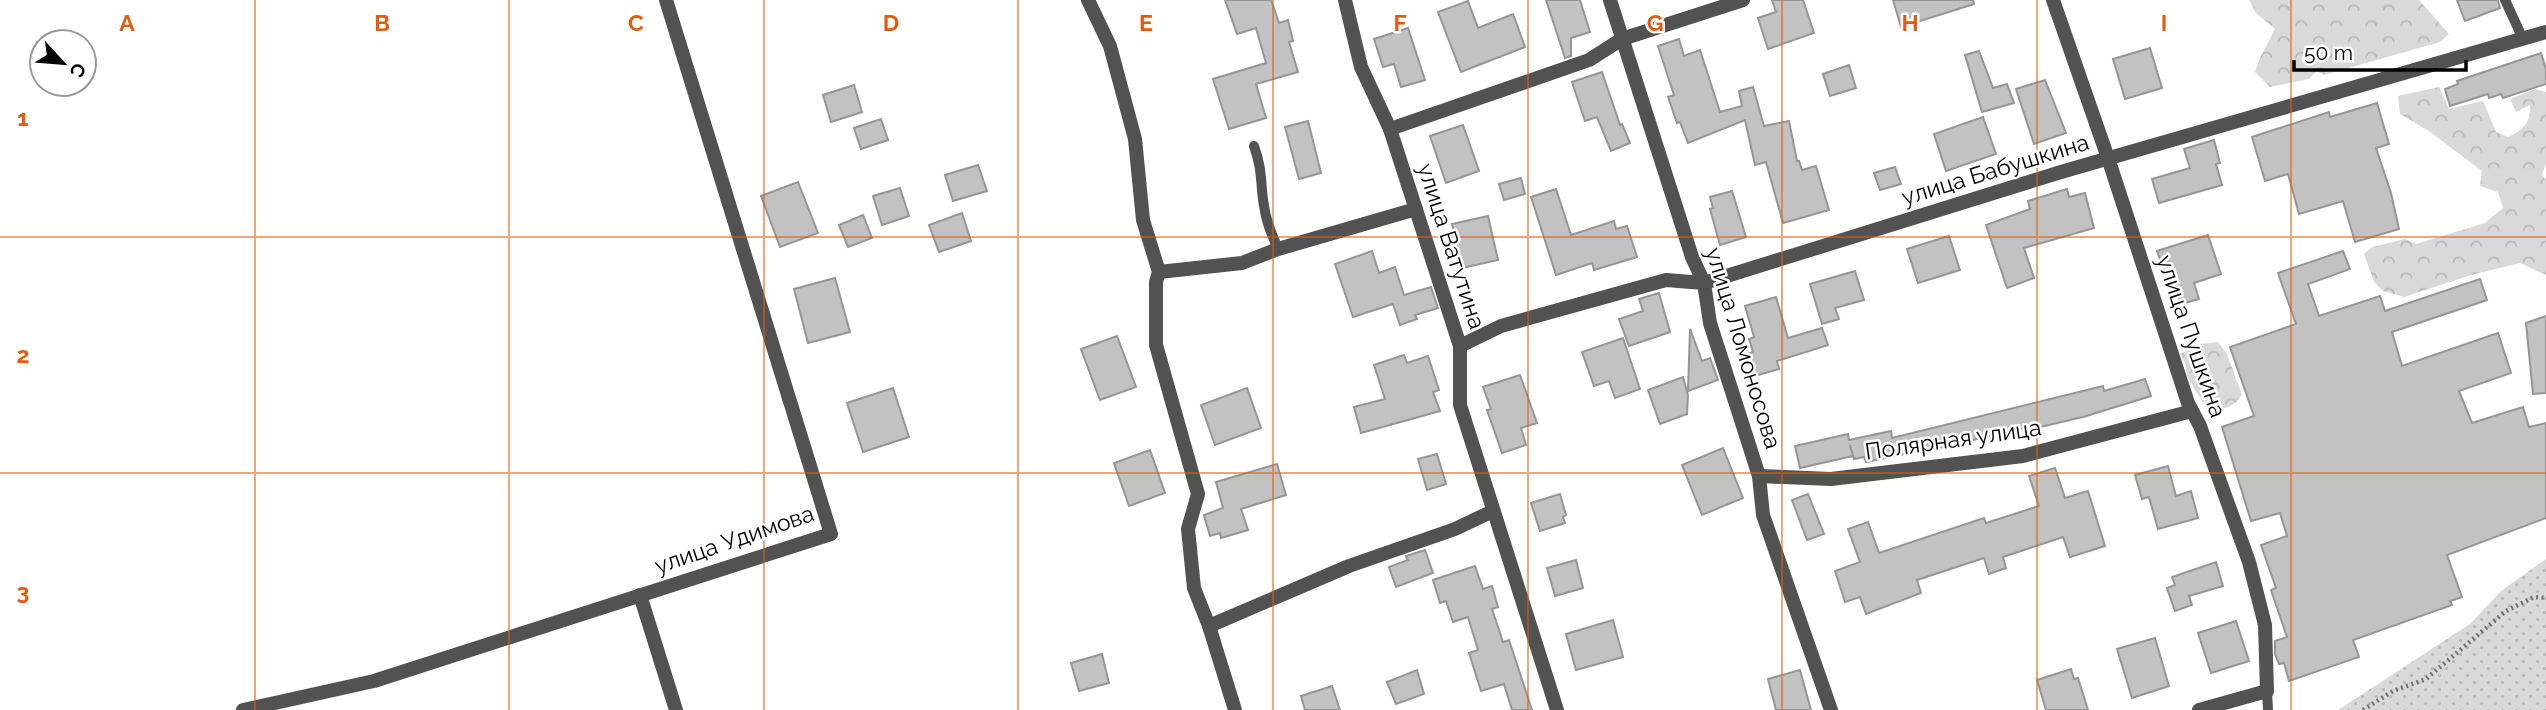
<svg xmlns="http://www.w3.org/2000/svg" width="2546" height="710" viewBox="0 0 2546 710" font-family="Raleway,sans-serif">
	<style>
		.forest { fill: url(#forest-crowns) }
		.garden { fill: url(#garden-dots) }
		.building { fill: #c2c2c2; stroke: #969696; stroke-width: 2 }
		.lines { fill: none; stroke-linecap: round; stroke-linejoin: round }
		.path { stroke: #747474; stroke-width: 4.5; stroke-dasharray: 2 3.5; stroke-linecap: butt }
		.service { stroke: #525252; stroke-width: 10 }
		.minor { stroke: #525252; stroke-width: 14 }
		.tertiary { stroke: #525252; stroke-width: 14 }
		.grid { fill: none; stroke: #e8590c; stroke-width: 2; stroke-opacity: 0.55 }
		.labels { text-anchor: middle; dominant-baseline: central; stroke-width: 5; stroke-linejoin: round; paint-order: stroke }
		.street-label { font-size: 23px; fill: #000; stroke: #fff }
		.grid-label { font-size: 23px; text-anchor: middle; font-weight: bold; fill: #e8590c; stroke: #fff; stroke-width: 5; stroke-linejoin: round; paint-order: stroke }
	</style>
	<defs>
		<pattern id="forest-crowns" width="20" height="18" patternUnits="userSpaceOnUse" patternTransform="scale(1.75)"><rect width="20" height="18" fill="#d9d9d9"/><path d="M2 6a3 3 0 1 1 6 0M12 15a3 3 0 1 1 6 0" fill="none" stroke="#b8b8b8"/></pattern>
		<pattern id="garden-dots" width="8" height="8" patternUnits="userSpaceOnUse" patternTransform="scale(1.75)"><rect width="8" height="8" fill="#d9d9d9"/><path d="M2 2h.1M6 6h.1" fill="none" stroke="#b8b8b8" stroke-width="1.8" stroke-linecap="round"/></pattern>
	</defs>
	<rect width="100%" height="100%" fill="#fff"/>
	<!-- forest -->
	<g class="forest">
		<path d="M2249,0H2419L2449,34L2440,42L2324,75L2316,71L2309,79L2270,87L2255,72L2260,58L2275,29L2256,13Z"/>
		<path d="M2439,87L2449,109L2483,101L2496,132L2508,137C2524,130 2531,122 2530,105L2516,112L2510,99L2535,89L2546,92V163L2542,175L2546,180V275L2520,263L2471,275L2404,297L2383,291L2374,282L2364,254L2372,247L2405,239L2416,244L2485,223L2503,208L2498,192L2480,186L2482,171L2429,131L2400,114L2398,96Z"/>
		<path d="M2218,342L2227,354L2242,395C2234,408 2223,409 2208,411L2187,376L2185,363L2180,354L2200,344Z"/>
	</g>
	<!-- garden -->
	<path class="garden" d="M2546,559V710H2338L2470,624L2501,591Z"/>
	<!-- building -->
	<g class="building">
		<path d="M1225,0H1271L1279,23L1288,20L1293,41L1289,42L1298,72L1256,84L1266,118L1229,129L1213,79L1266,63L1256,28L1237,34Z"/>
		<path d="M1546,0H1580L1590,32L1571,38V56L1565,58Z"/>
		<path d="M1772,0H1803L1814,33L1768,49L1758,18L1776,12Z"/>
		<path d="M1893,0H1973L1974,4L1901,27Z"/>
		<path d="M2457,0H2498L2500,8L2465,21Z"/>
		<path d="M1468,1L1478,28L1513,14L1525,47L1461,72L1438,12Z"/>
		<path d="M1408,28L1425,80L1401,87L1394,64L1383,67L1374,39Z"/>
		<path d="M1679,39L1684,56L1700,50L1720,112L1742,106L1739,91L1753,87L1764,126L1789,121L1797,161H1799L1802,170L1816,166L1829,210L1783,223L1766,162L1755,165L1745,120L1688,143L1680,122L1677,123L1668,97L1674,95L1658,46Z"/>
		<path d="M2150,48L2162,88L2125,99L2113,59Z"/>
		<path d="M1979,51L1993,88L2007,84L2014,103L1982,112L1965,55Z"/>
		<path d="M2541,53L2546,69V84L2503,98L2501,94L2489,98L2488,94L2450,106L2445,89L2458,84L2457,81Z"/>
		<path d="M1849,65L1856,88L1830,96L1823,74Z"/>
		<path d="M1602,72L1620,125L1622,124L1630,143L1611,151L1597,117L1585,121L1572,82Z"/>
		<path d="M2045,80L2066,133L2034,144L2016,89Z"/>
		<path d="M854,85L862,112L831,122L823,95Z"/>
		<path d="M2377,103L2389,144L2376,148L2391,193L2399,229L2355,242L2343,201L2299,214L2288,174L2265,181L2252,137L2329,112L2330,117Z"/>
		<path d="M1983,117L1996,154L1946,171L1934,134Z"/>
		<path d="M881,119L888,140L861,149L854,128Z"/>
		<path d="M1308,121L1321,173L1299,179L1285,127Z"/>
		<path d="M1463,125L1479,171L1446,183L1430,136Z"/>
		<path d="M2214,140L2220,163L2216,164L2222,185L2159,203L2152,179L2190,168L2184,149Z"/>
		<path d="M978,165L987,191L953,201L945,175Z"/>
		<path d="M1895,167L1901,184L1880,190L1874,173Z"/>
		<path d="M1521,178L1525,194L1504,200L1499,184Z"/>
		<path d="M798,182L818,233L780,247L761,196Z"/>
		<path d="M900,188L909,216L882,225L873,196Z"/>
		<path d="M1556,189L1571,235L1614,221L1616,229L1627,226L1637,257L1594,270L1592,263L1556,275L1531,197Z"/>
		<path d="M2067,189L2069,197L2085,193L2094,228L2024,248L2034,278L2007,288L1986,225L2030,209L2028,201Z"/>
		<path d="M1732,191L1746,237L1720,245L1710,209L1713,208L1710,197Z"/>
		<path d="M962,213L971,241L939,252L929,225Z"/>
		<path d="M863,215L872,238L848,247L839,225Z"/>
		<path d="M1488,216L1498,260L1462,268L1452,224Z"/>
		<path d="M2208,235L2221,274L2194,283L2199,299L2181,304L2169,267L2163,268L2157,251Z"/>
		<path d="M1949,236L1960,270L1918,283L1907,249Z"/>
		<path d="M1372,251L1379,273L1395,267L1404,295L1431,287L1438,308L1415,315L1417,319L1400,325L1393,304L1353,317L1335,264Z"/>
		<path d="M2343,251L2350,269L2308,284L2319,316L2380,296L2385,311L2480,279L2487,300L2392,332L2402,366L2498,333L2511,373L2459,391L2472,423L2523,407L2529,427L2546,423V518L2447,555L2462,597L2450,601L2452,605L2353,640L2359,657L2289,681L2284,663L2279,664L2275,654V641L2287,637L2271,590L2276,588L2261,545L2287,536L2280,513L2251,521L2222,427L2254,416L2230,347L2296,324L2278,273Z"/>
		<path d="M1855,271L1864,300L1835,308L1839,319L1822,324L1810,284Z"/>
		<path d="M835,278L850,332L808,343L794,289Z"/>
		<path d="M1659,293L1670,332L1629,346L1619,319L1643,311L1639,299Z"/>
		<path d="M1776,297L1788,338L1822,328L1828,345L1777,361L1779,369L1755,376L1748,354L1753,352L1749,339L1754,337L1745,306Z"/>
		<path d="M2546,316V393L2533,394L2526,323Z"/>
		<path d="M1690,329L1702,361L1710,358L1718,380L1688,391Z"/>
		<path d="M1117,336L1136,387L1100,400L1081,349Z"/>
		<path d="M1623,338L1640,389L1615,398L1609,381L1594,386L1582,352Z"/>
		<path d="M1404,355L1407,363L1428,356L1439,390L1433,392L1440,411L1361,433L1354,407L1385,399L1374,365Z"/>
		<path d="M1520,375L1537,423L1521,428L1526,445L1502,453L1487,410L1491,409L1483,387Z"/>
		<path d="M1683,377L1688,395L1687,414L1660,424L1648,390Z"/>
		<path d="M2145,379L2151,396L2083,417L2036,428V425L1918,453V451L1866,462L1864,457L1854,459L1850,445L1853,456L1800,468L1795,446L1848,434L1849,440L1891,431L1892,438L2103,386L2104,391Z"/>
		<path d="M893,388L909,437L863,452L847,403Z"/>
		<path d="M1247,388L1261,428L1215,445L1201,405Z"/>
		<path d="M1723,448L1743,498L1702,515L1682,465Z"/>
		<path d="M1150,450L1165,493L1129,506L1114,463Z"/>
		<path d="M1437,454L1446,484L1427,490L1418,459Z"/>
		<path d="M1277,464L1286,495L1241,509L1248,530L1221,538L1220,533L1210,536L1204,515L1223,508L1216,482Z"/>
		<path d="M2168,466L2176,496L2191,491L2198,518L2158,529L2149,497L2142,499L2135,475Z"/>
		<path d="M2055,468L2065,498L2088,491L2105,546L2070,557L2063,537L2003,557L2006,568L1989,574L1984,558L1917,580L1921,593L1866,614L1860,597L1845,602L1835,571L1860,562L1848,529L1868,522L1879,553L1984,518L1986,523L2039,506L2029,476Z"/>
		<path d="M1560,494L1566,515L1563,517L1565,523L1540,531L1531,503Z"/>
		<path d="M1808,494L1824,534L1807,540L1792,500Z"/>
		<path d="M1425,550L1433,573L1396,587L1389,567L1408,560L1406,556Z"/>
		<path d="M1576,560L1583,588L1555,596L1547,568Z"/>
		<path d="M2216,562L2223,586L2189,596L2192,605L2175,611L2167,588L2175,585L2172,577Z"/>
		<path d="M1475,566L1483,589L1492,586L1498,607L1492,609L1503,642L1509,640L1532,710H1512L1504,684L1481,691L1469,653L1478,650L1468,617L1453,622L1446,601L1440,603L1433,580Z"/>
		<path d="M1613,620L1623,657L1576,670L1566,634Z"/>
		<path d="M2236,621L2249,661L2211,673L2198,633Z"/>
		<path d="M2155,638L2169,686L2132,698L2117,649Z"/>
		<path d="M1102,654L1109,683L1079,691L1071,663Z"/>
		<path d="M2071,669L2074,679L2078,678L2088,710H2046L2037,680Z"/>
		<path d="M1417,670L1424,694L1396,704L1387,682Z"/>
		<path d="M1800,670L1811,710H1776L1768,679Z"/>
		<path d="M1332,686L1340,710H1305L1301,696Z"/>
	</g>
	<g class="lines">
		<!-- path -->
		<path class="path" d="M2363,710L2393,691L2426,679L2506,611L2534,597L2546,598"/>
		<!-- service -->
		<g class="service">
			<path d="M2505,0L2523,39"/>
			<path d="M1254,146C1263,171 1260,183 1264,206C1266,222 1272,235 1278,249"/>
			<path d="M2267,691L2268,710"/>
		</g>
		<!-- minor -->
		<g class="minor">
			<path d="M1088,0L1110,46L1135,139L1143,220L1159,272L1156,282V345L1198,494L1188,529L1194,588L1209,626L1235,710"/>
			<path d="M1345,0L1361,67L1390,129L1460,346V405L1557,710"/>
			<path d="M2053,0L2108,158L2188,403L2200,426L2249,562L2265,625L2267,691L2199,710"/>
			<path d="M1390,129L1589,60L1622,39L1743,0"/>
			<path d="M1159,272L1242,263L1278,249L1416,209"/>
			<path d="M1460,346L1501,326L1666,280L1704,283L1710,323L1759,476L1763,515L1831,710"/>
			<path d="M1759,476L1831,479L2023,456L2192,411"/>
			<path d="M640,595L676,710"/>
			<path d="M1209,626L1349,566L1455,529L1493,511"/>
			<path d="M243,710L374,681L831,534L666,0"/>
		</g>
		<!-- tertiary -->
		<path class="tertiary" d="M1610,0L1692,257L1704,283L2061,172L2546,32"/>
	</g>
	<!-- grid -->
	<path class="grid" d="M255,0V710M509,0V710M764,0V710M1018,0V710M1273,0V710M1528,0V710M1782,0V710M2037,0V710M2291,0V710M0,237H2546M0,473H2546"/>
	<g class="labels">
		<!-- street labels -->
		<g class="street-label">
			<text transform="translate(1995 169) rotate(-17)">улица Бабушкина</text>
			<text transform="translate(1452 246) rotate(72)">улица Ватутина</text>
			<text transform="translate(2192 336) rotate(71)">улица Пушкина</text>
			<text transform="translate(1744 348) rotate(73)">улица Ломоносова</text>
			<text transform="translate(1953 439) rotate(-8)">Полярная улица</text>
			<text transform="translate(734 539) rotate(-19)">улица Удимова</text>
		</g>
	</g>
	<g class="grid-label">
		<text x="127" y="31">A</text>
		<text x="382" y="31">B</text>
		<text x="636" y="31">C</text>
		<text x="891" y="31">D</text>
		<text x="1146" y="31">E</text>
		<text x="1400" y="31">F</text>
		<text x="1655" y="31">G</text>
		<text x="1910" y="31">H</text>
		<text x="2164" y="31">I</text>
		<text x="23" y="126">1</text>
		<text x="23" y="363">2</text>
		<text x="23" y="600">3</text>
	</g>
	<!-- north arrow -->
	<g transform="translate(63 63) rotate(116)"><circle r="33" fill="#ffffff" stroke="#999999" stroke-width="2"/>
	<path d="M0-5L12 26L0 18L-12 26Z" fill="#000000"/>
	<text y="-10" font-size="19" font-weight="bold" text-anchor="middle" fill="#000000">С</text>
	</g>
	<!-- scale -->
	<path d="M2294 60v10h172v-10" fill="none" stroke="#000000" stroke-width="3.5"/>
	<text x="2304" y="60" font-size="21" fill="#000000" stroke="#ffffff" stroke-width="5" paint-order="stroke">50 m</text>
</svg>
